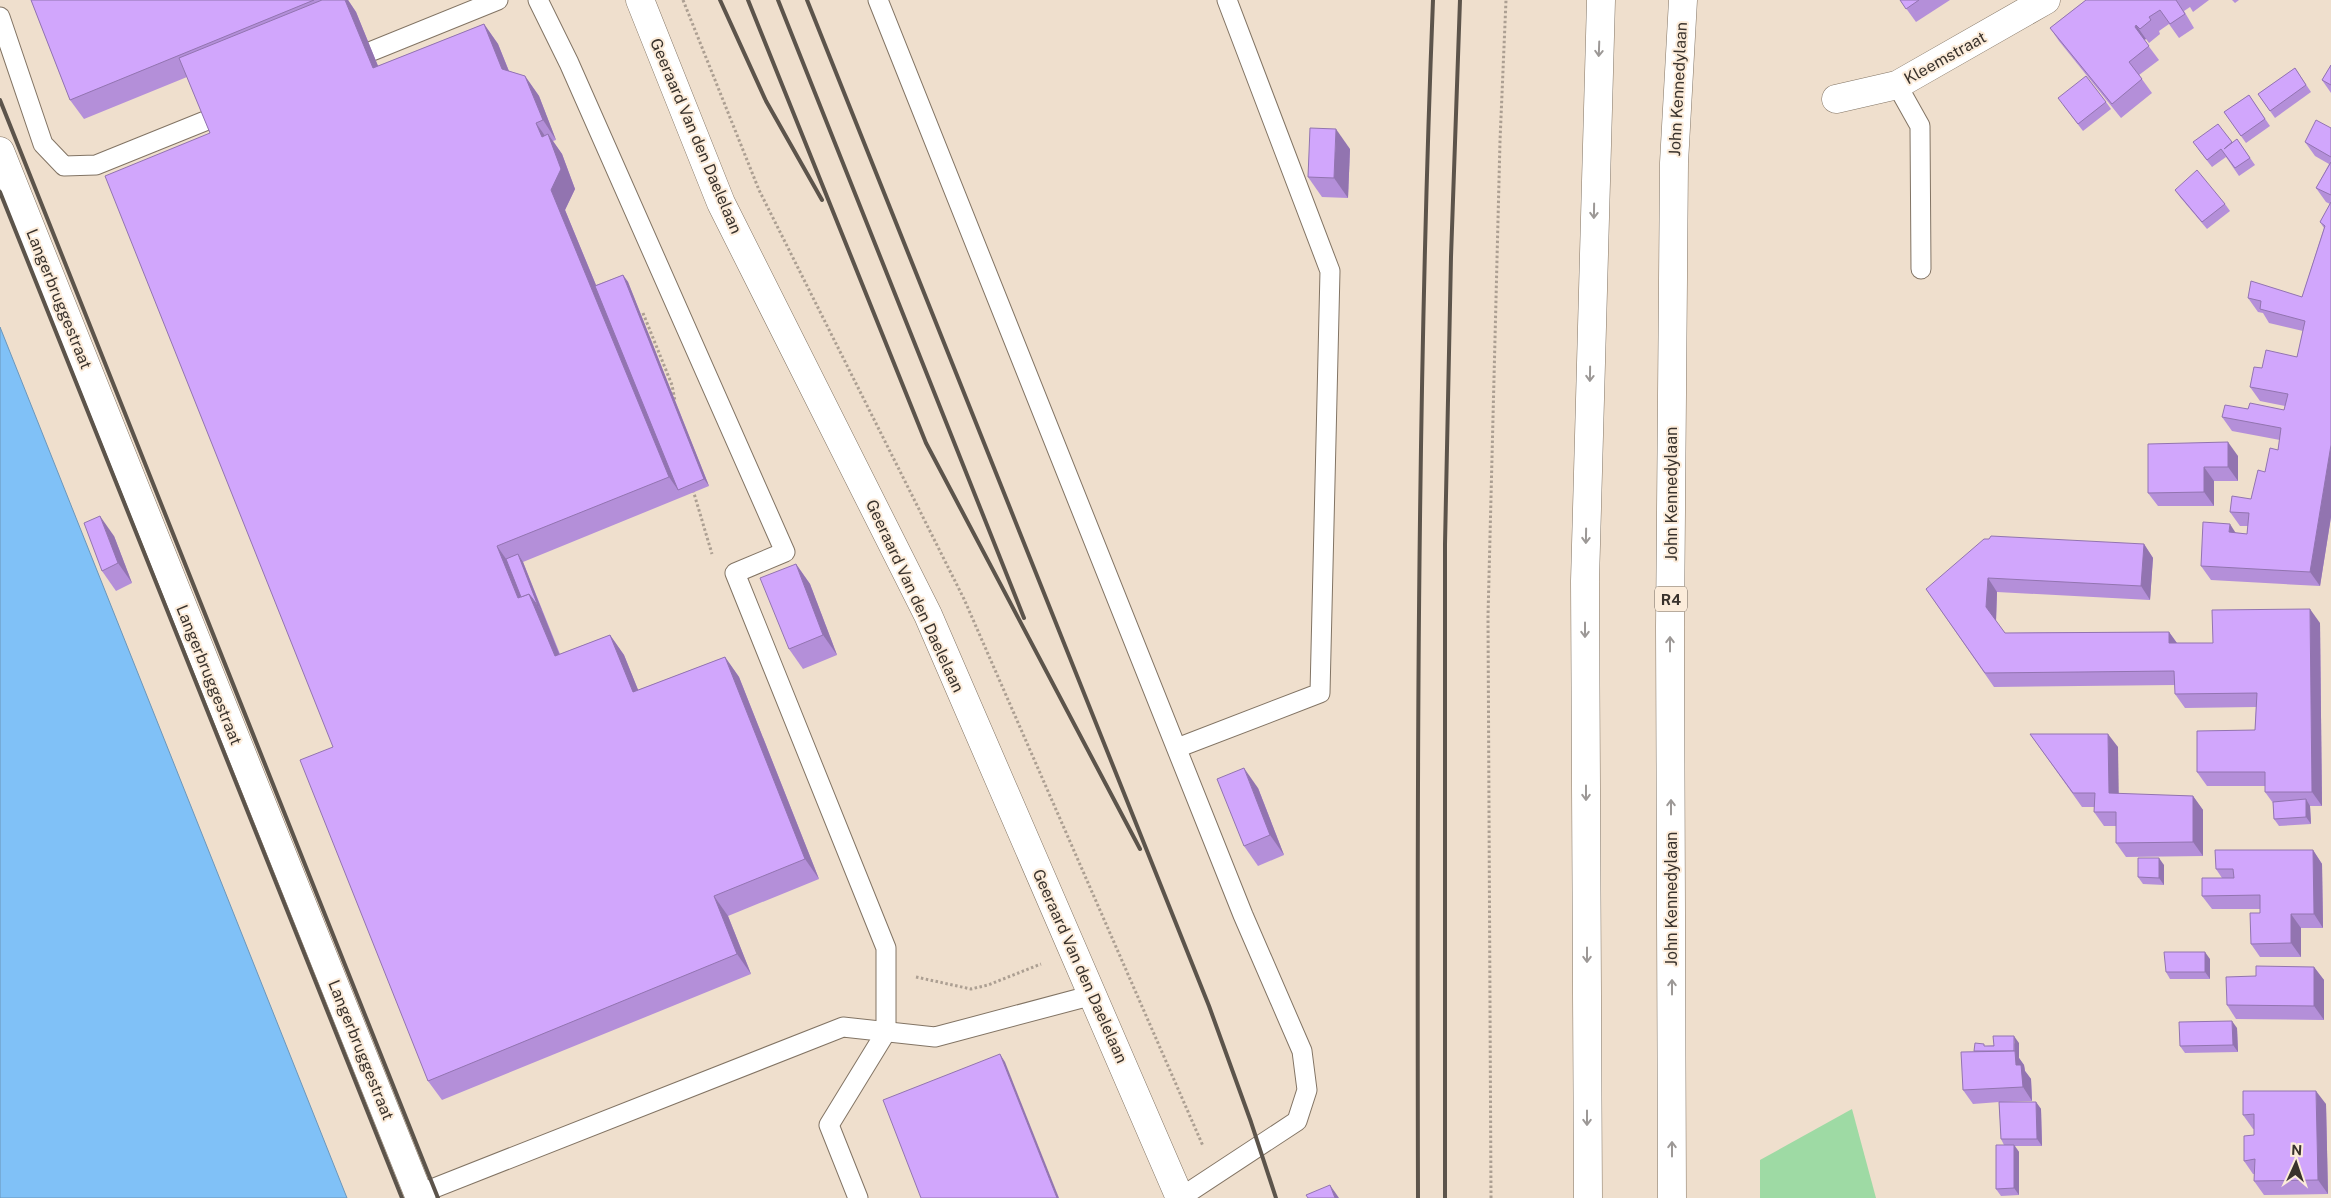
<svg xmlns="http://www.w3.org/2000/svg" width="2331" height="1198" viewBox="0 0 2331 1198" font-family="'Public Sans',sans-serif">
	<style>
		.green { fill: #9edaa4 }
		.water { fill: #80c1f7; stroke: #6b96ba }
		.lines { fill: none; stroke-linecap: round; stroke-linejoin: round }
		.lane-casing { stroke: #827464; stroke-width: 21 }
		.street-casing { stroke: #827464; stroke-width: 29 }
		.highway-casing { stroke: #827464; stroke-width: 29 }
		.path { stroke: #ac9f92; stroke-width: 3; stroke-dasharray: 2.5 2.5; stroke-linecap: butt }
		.lane { stroke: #fff; stroke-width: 19 }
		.street { stroke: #fff; stroke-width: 28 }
		.highway { stroke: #fff; stroke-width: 28 }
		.rail { stroke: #5c544b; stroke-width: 4 }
		.wall { fill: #b48fd9 }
		.shaded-wall { fill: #9274b0 }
		.building { fill: #d1a6fc; stroke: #9274b0 }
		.oneway { stroke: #9c9896 }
		.labels { text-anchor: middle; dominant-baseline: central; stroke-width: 4; stroke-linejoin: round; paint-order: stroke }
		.shield { fill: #fcecda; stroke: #746a60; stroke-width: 1 }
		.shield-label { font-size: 15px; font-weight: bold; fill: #39322c }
		.street-label { font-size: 16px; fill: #39322c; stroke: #fcecda }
	</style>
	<rect width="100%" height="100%" fill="#efdfcd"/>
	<!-- green -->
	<path class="green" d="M1852,1109L1876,1198H1760V1160Z"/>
	<!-- water -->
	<path class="water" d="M0,327L347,1198H0Z"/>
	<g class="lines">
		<defs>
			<g id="lane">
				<path d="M538,0L569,63L785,552L735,573L886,948V1032L829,1125L858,1198"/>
				<path d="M878,0L1243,915L1302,1051L1307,1090L1297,1121L1180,1198"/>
				<path d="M0,17L43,144L64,166L96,165L210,119"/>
				<path d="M372,51L498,0"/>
				<path d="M1897,85L1920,126L1921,269"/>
				<path d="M1177,748L1320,693L1330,271L1227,0"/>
				<path d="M419,1194L843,1027L935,1037L1093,995"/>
			</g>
			<g id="street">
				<path d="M640,0L721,203L928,615L1180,1198"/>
				<path d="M1836,99L1897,85L2046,0"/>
				<path d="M0,151L420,1198"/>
			</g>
			<g id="highway">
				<path d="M1588,1198L1585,581L1601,0"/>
				<path d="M1672,1198L1670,627L1674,163L1683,0"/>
			</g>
		</defs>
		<!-- lane casing -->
		<use href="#lane" class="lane-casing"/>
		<!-- street casing -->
		<use href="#street" class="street-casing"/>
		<!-- highway casing -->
		<use href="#highway" class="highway-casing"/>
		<!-- path -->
		<g class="path">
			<path d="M683,0L759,190L964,599L1203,1146"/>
			<path d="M643,313L672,385L675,401"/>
			<path d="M693,490L712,554"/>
			<path d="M916,977L971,989L988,985L1041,964"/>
			<path d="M1491,1198L1488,616L1500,141L1506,0"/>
		</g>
		<!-- lane -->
		<use href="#lane" class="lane"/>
		<!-- street -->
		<use href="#street" class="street"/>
		<!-- highway -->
		<use href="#highway" class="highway"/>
		<!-- rail -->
		<g class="rail">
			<path d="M720,0L766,101L822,200"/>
			<path d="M748,0L926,443L1140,849"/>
			<path d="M778,0L1024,618"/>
			<path d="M807,0L1209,1006L1251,1122L1276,1198"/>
			<path d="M0,100L438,1198"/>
			<path d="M0,192L402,1198"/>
			<path d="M1418,1198C1417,798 1417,399 1433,0"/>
			<path d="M1445,1198V544L1451,257L1460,0"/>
		</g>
	</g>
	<!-- wall -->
	<g class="wall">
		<path d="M31,0H348L356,12L378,66L484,24L498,44L509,71L525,76L539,96L556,140L553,141L562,154L575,189L565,210L596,285L623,275L628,282L709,486L523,562L560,654L610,635L624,655L638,690L725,657L739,677L819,879L728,916L751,974L442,1100L428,1081L333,747L210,133L187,77L84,119L70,100Z"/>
		<path d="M1900,0H1950L1916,22Z"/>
		<path d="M2086,0H2209L2193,12L2190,7L2184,11L2194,28L2179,38L2169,24L2159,31L2160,34L2149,43L2146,39L2144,40L2159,60L2139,75L2152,93L2121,118L2059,41L2050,28Z"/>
		<path d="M2232,0H2239L2235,3Z"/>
		<path d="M2331,65V93L2322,80Z"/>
		<path d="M2295,68L2311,92L2275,118L2258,94Z"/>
		<path d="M2249,95L2270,126L2246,143L2224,112Z"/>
		<path d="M2106,102L2111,109L2083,131L2063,105Z"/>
		<path d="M2218,124L2232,143L2237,139L2255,165L2239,176L2226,157L2212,167L2198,149Z"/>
		<path d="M2331,128V517L2320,586L2211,580L2201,566L2236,533L2247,534L2248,526H2240L2230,512L2251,499L2265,472L2278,450L2280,440L2232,431L2222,417L2248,409L2284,410L2285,406L2260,401L2250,387L2262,368L2297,357L2303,331L2269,323L2263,313L2258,312L2248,298L2302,297L2324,228L2320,222L2330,204L2326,202L2316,188L2329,164L2315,156L2305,142Z"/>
		<path d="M1350,149L1348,198L1322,197L1308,177Z"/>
		<path d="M2175,190L2225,204L2230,211L2207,229L2180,197Z"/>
		<path d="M2148,444L2238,456V481H2214V506H2158L2148,493Z"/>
		<path d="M114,536L132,583L116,591L102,571Z"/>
		<path d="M2144,544L2153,558L2150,600L1997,592L1996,621L2005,633L2169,632L2177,643H2213L2320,623L2322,806H2310L2311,824L2279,826L2274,819L2273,803L2265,792V786H2207L2197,772L2255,730L2256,707L2185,708L2175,694V685L1994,687L1926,589Z"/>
		<path d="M796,564L810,584L837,655L803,669L789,649Z"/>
		<path d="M2030,734L2118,747V794L2193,796L2203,810V856L2126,857L2116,843V826H2104L2094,812V807H2082Z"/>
		<path d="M1258,788L1284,855L1258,866L1244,846Z"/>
		<path d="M2313,850L2322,864L2323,928H2301V957H2260L2251,944L2260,913V909H2212L2202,896L2222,878L2216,869Z"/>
		<path d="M2164,865V885L2143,884L2138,877Z"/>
		<path d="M2210,959V979H2170L2166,972Z"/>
		<path d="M2314,967L2324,980V1020L2236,1019L2227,1005L2256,976Z"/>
		<path d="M2237,1028L2238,1052L2185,1053L2180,1046Z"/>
		<path d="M2019,1043V1058L2024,1065L2025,1071L2031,1079L2032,1101L2001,1102H2036L2041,1109L2042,1146H2015L2019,1152V1195L2001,1196L1996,1189L2004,1145L2001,1139L1999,1102L1973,1104L1963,1090L1974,1051L1986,1046Z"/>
		<path d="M2326,1104L2328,1194L2264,1195L2254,1181L2255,1174H2253L2244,1161L2254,1135V1129H2253L2243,1115Z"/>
	</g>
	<!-- shaded-wall -->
	<g class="shaded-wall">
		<path d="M345,0H348L356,12L387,88L373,68Z"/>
		<path d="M484,24L498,44L516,89L502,69Z"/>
		<path d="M2136,25L2146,39L2144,40L2135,27Z"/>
		<path d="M525,76L539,96L556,140L543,120Z"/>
		<path d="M536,123L550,143L542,137Z"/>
		<path d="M1336,129L1350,149L1348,198L1334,178Z"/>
		<path d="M548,134L562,154L575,189L565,210L680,489L678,490L669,477L551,190Z"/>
		<path d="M623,275L628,282L709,486L704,479Z"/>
		<path d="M2228,442L2238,456V481L2228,467Z"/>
		<path d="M2331,445V517L2320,586L2310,572Z"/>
		<path d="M2204,467L2214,481V506L2204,492Z"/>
		<path d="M100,516L114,536L132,583L118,563Z"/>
		<path d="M2230,524L2239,538L2229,532Z"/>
		<path d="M2144,544L2153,558L2150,600L2141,586Z"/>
		<path d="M497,546L511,566L529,610L518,598Z"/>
		<path d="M518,554L523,562L543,613L538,606Z"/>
		<path d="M796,564L810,584L837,655L823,635Z"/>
		<path d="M1988,578L1997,592L1996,621L1986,607Z"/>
		<path d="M529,594L543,613L568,676L555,656Z"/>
		<path d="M2310,609L2320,623L2322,806L2312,792Z"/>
		<path d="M2169,632L2179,646L2169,643Z"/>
		<path d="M610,635L624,655L647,712L633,692Z"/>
		<path d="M725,657L739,677L819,879L805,859Z"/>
		<path d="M2108,734L2118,747L2119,807L2109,793Z"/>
		<path d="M1244,768L1258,788L1284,855L1270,835Z"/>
		<path d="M2193,796L2203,810V856L2193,842Z"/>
		<path d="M2306,799L2310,806L2311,824L2306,817Z"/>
		<path d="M2313,850L2322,864L2323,928L2314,914Z"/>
		<path d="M2159,858L2164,865V885L2159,878Z"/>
		<path d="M714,896L728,916L751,974L737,954Z"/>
		<path d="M2291,914L2301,928V957L2291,943Z"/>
		<path d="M2205,952L2210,959V979L2205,972Z"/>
		<path d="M2314,967L2324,980V1020L2314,1006Z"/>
		<path d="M2232,1021L2237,1028L2238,1052L2233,1045Z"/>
		<path d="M2014,1036L2019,1043V1058L2024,1065L2025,1071L2031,1079L2032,1101L2023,1087L2016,1065Z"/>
		<path d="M1000,1054L1005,1062L1059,1198H1057Z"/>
		<path d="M2316,1091L2326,1104L2328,1194L2318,1180Z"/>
		<path d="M2036,1102L2041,1109L2042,1146L2037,1139Z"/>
		<path d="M2014,1145L2019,1152V1195L2014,1188Z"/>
		<path d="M1330,1185L1339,1198H1335Z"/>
	</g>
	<!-- building -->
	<g class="building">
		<path d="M31,0H314L70,100Z"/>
		<path d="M322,0H345L373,68L484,24L502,69L525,76L543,120L536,123L542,137L548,134L561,169L551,190L669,477L497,546L518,598L529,594L555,656L610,635L633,692L725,657L805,859L714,896L737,954L428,1081L300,760L333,747L105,176L210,133L179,58Z"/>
		<path d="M1900,0H1919L1906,9Z"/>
		<path d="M2086,0H2176L2185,14L2170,24L2160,10L2149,17L2151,20L2140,29L2136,25L2135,27L2149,46L2129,62L2142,79L2112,104L2050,28Z"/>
		<path d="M2331,65V85L2322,80Z"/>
		<path d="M2295,68L2306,85L2270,111L2258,94Z"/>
		<path d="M2086,76L2106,102L2078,124L2058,98Z"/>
		<path d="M2249,95L2265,119L2241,136L2224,112Z"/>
		<path d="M2316,120L2331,128V157L2305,142Z"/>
		<path d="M2218,124L2232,142L2224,149L2237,139L2250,158L2235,168L2221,149L2207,160L2193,142Z"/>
		<path d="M1310,128L1336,129L1334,178L1308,177Z"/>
		<path d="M2331,162V195L2316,188Z"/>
		<path d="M2197,170L2225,204L2202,222L2175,190Z"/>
		<path d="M2331,202V445L2310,572L2201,566L2203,522L2230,524L2229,532L2247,534L2249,513L2230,512L2232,496L2251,499L2258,470L2265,472L2270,448L2278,450L2281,428L2222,417L2225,405L2248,409L2250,403L2284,410L2288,394L2250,387L2254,367L2262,368L2266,350L2297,357L2305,321L2260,309L2261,301L2248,298L2251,281L2302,297L2325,226L2320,222Z"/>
		<path d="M623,275L704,479L678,490L595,286Z"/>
		<path d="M2228,442V467H2204V492L2148,493V444Z"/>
		<path d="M100,516L118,563L102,571L84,523Z"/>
		<path d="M1991,536L2144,544L2141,586L1988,578L1986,607L2005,633L2169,632V643H2213L2212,610L2310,609L2312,792H2265V772H2197V731L2255,730L2257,693L2175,694L2174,671L1985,673L1926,589L1984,539H1989Z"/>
		<path d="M518,554L538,606L529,594L521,597L506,559Z"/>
		<path d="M796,564L823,635L789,649L760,578Z"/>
		<path d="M2030,734H2108L2109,793L2193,796V842L2116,843V812H2094L2095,793H2073Z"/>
		<path d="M1244,768L1270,835L1244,846L1217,779Z"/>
		<path d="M2306,799V817L2274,819L2273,802Z"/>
		<path d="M2215,850H2313L2314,914H2291V943L2251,944L2250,913H2260V895L2202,896V878H2234L2233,869H2216Z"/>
		<path d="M2138,858H2159V878L2138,877Z"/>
		<path d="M2164,952H2205V972H2166Z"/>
		<path d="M2256,966L2314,967V1006L2227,1005L2226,977L2256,976Z"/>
		<path d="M2232,1021L2233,1045L2180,1046L2179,1022Z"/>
		<path d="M1993,1036H2014V1051H1974L1975,1043L1984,1044V1046H1994Z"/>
		<path d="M2015,1051L2016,1065H2021L2023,1087L1963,1090L1961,1052Z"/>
		<path d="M1000,1054L1057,1198H921L883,1100Z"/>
		<path d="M2243,1091H2316L2318,1180L2254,1181L2255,1159L2244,1161V1136L2254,1135V1114L2243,1115Z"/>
		<path d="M1999,1102H2036L2037,1139H2001Z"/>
		<path d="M1996,1145H2014V1188L1996,1189Z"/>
		<path d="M1330,1185L1335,1198H1308L1306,1195Z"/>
	</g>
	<!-- one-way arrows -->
	<defs><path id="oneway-shaft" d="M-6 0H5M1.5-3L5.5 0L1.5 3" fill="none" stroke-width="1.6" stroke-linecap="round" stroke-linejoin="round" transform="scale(1.25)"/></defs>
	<g class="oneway">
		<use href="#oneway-shaft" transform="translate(1599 49) rotate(92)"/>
		<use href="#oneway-shaft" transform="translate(1594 211) rotate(91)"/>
		<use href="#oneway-shaft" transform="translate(1590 374) rotate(91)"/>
		<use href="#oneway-shaft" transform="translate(1586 536) rotate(91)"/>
		<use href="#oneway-shaft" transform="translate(1585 630) rotate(90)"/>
		<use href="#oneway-shaft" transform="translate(1670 644) rotate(-90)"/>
		<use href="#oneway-shaft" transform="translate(1586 793) rotate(90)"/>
		<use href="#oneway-shaft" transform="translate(1671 807) rotate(-90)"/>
		<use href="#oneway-shaft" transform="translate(1587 955) rotate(90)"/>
		<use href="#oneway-shaft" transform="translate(1672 987) rotate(-90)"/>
		<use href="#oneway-shaft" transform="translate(1587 1118) rotate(90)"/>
		<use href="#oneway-shaft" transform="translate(1672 1149) rotate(-90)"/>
	</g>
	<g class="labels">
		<!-- shield labels -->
		<rect class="shield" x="1655" y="586.5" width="32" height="25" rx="4"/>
		<g class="shield-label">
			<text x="1671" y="599">R4</text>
		</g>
		<!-- street labels -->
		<g class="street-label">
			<text transform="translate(1945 58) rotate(-29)">Kleemstraat</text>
			<text transform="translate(1678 89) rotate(-87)">John Kennedylaan</text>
			<text transform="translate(696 136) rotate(67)">Geeraard Van den Daelelaan</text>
			<text transform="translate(59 299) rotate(68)">Langerbruggestraat</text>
			<text transform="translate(1671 494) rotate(-90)">John Kennedylaan</text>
			<text transform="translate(915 596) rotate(65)">Geeraard Van den Daelelaan</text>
			<text transform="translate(209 675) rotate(68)">Langerbruggestraat</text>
			<text transform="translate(1671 899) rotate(-90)">John Kennedylaan</text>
			<text transform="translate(1080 966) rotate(66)">Geeraard Van den Daelelaan</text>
			<text transform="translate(361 1050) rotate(68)">Langerbruggestraat</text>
		</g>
	</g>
	<!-- north arrow -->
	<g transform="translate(2296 1163) rotate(3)" stroke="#fcecda" stroke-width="4" paint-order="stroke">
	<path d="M0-4L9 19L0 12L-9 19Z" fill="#39322c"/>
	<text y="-8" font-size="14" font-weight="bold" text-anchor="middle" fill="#39322c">N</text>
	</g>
</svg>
